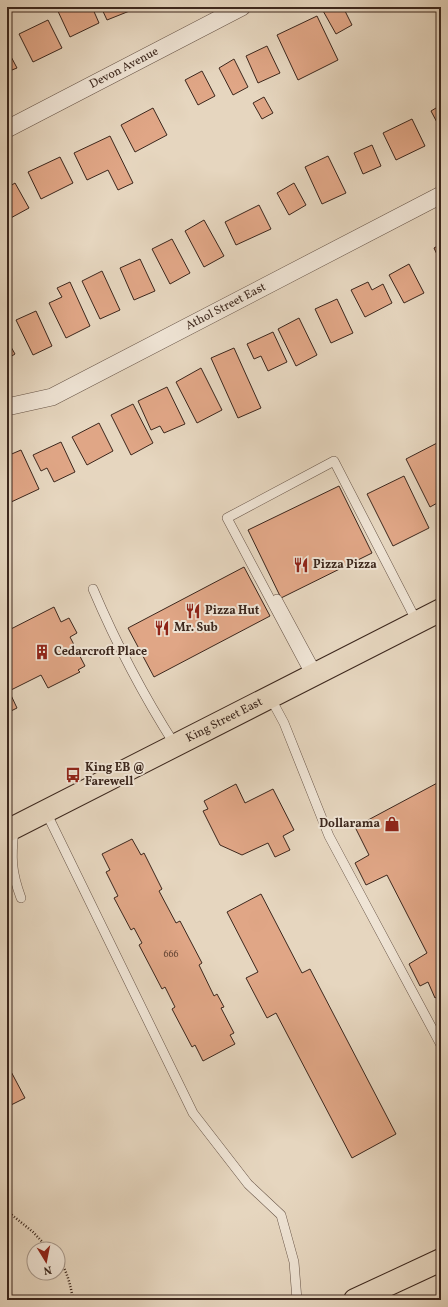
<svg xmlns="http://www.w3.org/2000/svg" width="448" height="1307" viewBox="0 0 448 1307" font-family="Vollkorn,serif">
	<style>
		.building { fill: #e0a686; stroke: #3c271d }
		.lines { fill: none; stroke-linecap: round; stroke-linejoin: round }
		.service-casing { stroke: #665346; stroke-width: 10 }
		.minor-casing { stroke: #665346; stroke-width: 18 }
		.primary-casing { stroke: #3c271d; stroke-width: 24 }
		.path { stroke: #3c271d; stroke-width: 2.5; stroke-dasharray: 1 2; stroke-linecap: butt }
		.service { stroke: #efe4d5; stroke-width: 9 }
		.minor { stroke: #efe4d5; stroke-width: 17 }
		.primary { stroke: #e6d6bf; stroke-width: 22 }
		.labels { text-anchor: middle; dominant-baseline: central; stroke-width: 4; stroke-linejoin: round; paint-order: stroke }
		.number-label { font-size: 10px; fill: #654737 }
		.street-label { font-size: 12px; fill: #3c271d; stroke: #efe4d5 }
		.poi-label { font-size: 12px; font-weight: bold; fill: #3c271d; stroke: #efe4d5; text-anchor: start }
	</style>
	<rect width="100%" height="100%" fill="#e6d6bf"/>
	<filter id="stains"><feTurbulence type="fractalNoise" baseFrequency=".005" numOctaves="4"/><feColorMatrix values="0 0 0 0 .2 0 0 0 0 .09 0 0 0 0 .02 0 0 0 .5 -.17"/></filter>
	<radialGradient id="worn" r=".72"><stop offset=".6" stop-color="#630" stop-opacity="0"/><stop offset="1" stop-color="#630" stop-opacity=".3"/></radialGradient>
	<!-- building -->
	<g class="building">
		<path d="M56,7H75L76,9L80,7H92L99,23L70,37Z"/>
		<path d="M101,7H136L137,8L107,20Z"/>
		<path d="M325,7H343L352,25L336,34L322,9Z"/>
		<path d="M317,16L338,60L298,80L277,35Z"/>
		<path d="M48,20L62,48L33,62L19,34Z"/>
		<path d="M267,46L280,73L258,83L246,56Z"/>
		<path d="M7,49L17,68L7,72Z"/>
		<path d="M234,59L248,87L233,95L219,68Z"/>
		<path d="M202,71L215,96L198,105L185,80Z"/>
		<path d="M264,97L273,113L262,119L253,103Z"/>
		<path d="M441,105V130L431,111Z"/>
		<path d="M153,108L167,135L135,152L121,125Z"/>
		<path d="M412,119L425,146L396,160L383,133Z"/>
		<path d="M110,136L133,183L118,190L108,170L87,180L74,153Z"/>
		<path d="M372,145L381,166L363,174L354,153Z"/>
		<path d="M328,156L346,193L322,204L305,167Z"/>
		<path d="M60,157L73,183L41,199L28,172Z"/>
		<path d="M15,183L29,208L7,220V188Z"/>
		<path d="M294,183L306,205L289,215L277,193Z"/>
		<path d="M259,205L271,229L236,245L225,222Z"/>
		<path d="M204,220L224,256L204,267L185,231Z"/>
		<path d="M172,239L190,273L170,284L152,249Z"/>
		<path d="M441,244V263L434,248Z"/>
		<path d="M140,259L155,291L134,300L120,268Z"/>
		<path d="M409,264L424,293L404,303L389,275Z"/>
		<path d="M102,271L120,310L100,319L82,281Z"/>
		<path d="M70,282L90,326L66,338L49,303L62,297L57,288Z"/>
		<path d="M368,282L372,290L383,284L392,303L365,317L351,290Z"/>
		<path d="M337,299L353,333L331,343L315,309Z"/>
		<path d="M36,311L52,346L33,355L16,320Z"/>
		<path d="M299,318L317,355L296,366L278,329Z"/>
		<path d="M273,332L287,362L268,371L261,356L254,359L247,344Z"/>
		<path d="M7,340L15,354L7,359Z"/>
		<path d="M234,348L261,408L238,418L211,358Z"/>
		<path d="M201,368L222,410L197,423L176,382Z"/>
		<path d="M167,387L185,424L164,433L160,426L151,430L138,401Z"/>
		<path d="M133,404L153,443L131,455L111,415Z"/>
		<path d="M99,423L113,451L87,465L72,437Z"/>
		<path d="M441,441V501L430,507L406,459Z"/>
		<path d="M61,442L75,472L54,482L47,468L41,471L33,455Z"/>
		<path d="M21,450L39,489L9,503L7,499V456Z"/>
		<path d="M404,476L429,528L393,546L367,494Z"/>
		<path d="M339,486L372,553L281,598L248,530Z"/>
		<path d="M244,567L270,616L154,677L128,628Z"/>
		<path d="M54,607L61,622L69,618L77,633L70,637L85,666L78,670L80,672L48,688L41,675L9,691L17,708L7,713V631Z"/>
		<path d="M441,781V994L435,998L428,982L420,986L409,964L427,953L387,875L366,885L355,863L369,855L355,827Z"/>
		<path d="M236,784L245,803L273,789L294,830L283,836L290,850L275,857L268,843L242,855L220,845L203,811L208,809L204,801Z"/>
		<path d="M132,839L141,855L144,853L162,889L159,891L176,923L180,921L202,963L199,965L214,996L217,994L224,1007L221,1008L234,1033L230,1035L235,1044L203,1061L195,1045L192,1047L172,1009L175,1007L165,987L162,989L139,945L142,943L134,928L131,930L114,898L118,896L106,872L110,870L102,854Z"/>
		<path d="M261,894L302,973L310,969L396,1134L352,1158L276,1013L267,1018L246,978L258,972L227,912Z"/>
		<path d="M7,1064L25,1098L7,1107Z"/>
	</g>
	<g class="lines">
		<defs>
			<g id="service">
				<path d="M93,589C116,643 143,695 175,745"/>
				<path d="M277,599L317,673"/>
				<path d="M311,676L227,518L334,461L417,622"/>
				<path d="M270,697L284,723L329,836L441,1045"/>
				<path d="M46,812L193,1113L248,1184L281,1215L294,1262L297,1300"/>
				<path d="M14,829C11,858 11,871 21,898"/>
			</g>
			<g id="minor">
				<path id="s1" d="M7,129L242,7"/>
				<path id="s2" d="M7,407L52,397L441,195"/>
			</g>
			<g id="primary">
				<path id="s3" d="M7,831L441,610"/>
				<path d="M355,1300L441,1260"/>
			</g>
		</defs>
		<!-- service casing -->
		<use href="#service" class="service-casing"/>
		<!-- minor casing -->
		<use href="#minor" class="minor-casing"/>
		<!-- primary casing -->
		<use href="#primary" class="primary-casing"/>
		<!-- path -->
		<g class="path">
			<path d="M7,1211L33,1232L49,1249"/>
			<path d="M58,1259C67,1269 71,1287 73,1300"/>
		</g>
		<!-- service -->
		<use href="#service" class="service"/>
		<!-- minor -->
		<use href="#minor" class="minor"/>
		<!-- primary -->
		<use href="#primary" class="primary"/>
	</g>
	<!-- icons -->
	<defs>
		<symbol id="restaurant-bare" viewBox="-9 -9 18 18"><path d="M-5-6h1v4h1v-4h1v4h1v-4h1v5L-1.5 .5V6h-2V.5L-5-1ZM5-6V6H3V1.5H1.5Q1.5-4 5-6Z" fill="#8f2418" stroke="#efe4d5" stroke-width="2.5" paint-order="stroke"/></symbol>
		<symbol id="building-bare" viewBox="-9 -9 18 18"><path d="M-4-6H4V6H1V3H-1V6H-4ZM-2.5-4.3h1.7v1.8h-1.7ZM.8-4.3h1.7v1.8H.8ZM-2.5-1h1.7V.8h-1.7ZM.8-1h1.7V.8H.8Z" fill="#8f2418" stroke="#efe4d5" stroke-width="2.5" paint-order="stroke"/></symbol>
		<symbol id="bus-bare" viewBox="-9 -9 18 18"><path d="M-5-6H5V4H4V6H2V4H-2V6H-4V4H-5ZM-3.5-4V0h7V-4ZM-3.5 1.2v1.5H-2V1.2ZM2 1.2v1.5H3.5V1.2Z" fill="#8f2418" stroke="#efe4d5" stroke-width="2.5" paint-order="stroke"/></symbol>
		<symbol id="shop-bare" viewBox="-9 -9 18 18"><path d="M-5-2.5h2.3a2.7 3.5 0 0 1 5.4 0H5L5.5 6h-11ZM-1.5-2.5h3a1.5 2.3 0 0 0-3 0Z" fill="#8f2418" stroke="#efe4d5" stroke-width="2.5" paint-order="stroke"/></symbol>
	</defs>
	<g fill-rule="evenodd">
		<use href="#restaurant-bare" x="290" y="554" width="22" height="22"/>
		<use href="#restaurant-bare" x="182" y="600" width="22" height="22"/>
		<use href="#restaurant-bare" x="151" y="617" width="22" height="22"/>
		<use href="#building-bare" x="31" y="641" width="22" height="22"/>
		<use href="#bus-bare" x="62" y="764" width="22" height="22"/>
		<use href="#shop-bare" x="381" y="813" width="22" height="22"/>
	</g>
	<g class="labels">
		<!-- number labels -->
		<g class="number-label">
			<text x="171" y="954">666</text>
		</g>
		<!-- street labels -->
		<g class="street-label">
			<text stroke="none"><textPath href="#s1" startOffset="132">Devon Avenue</textPath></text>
			<text stroke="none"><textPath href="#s2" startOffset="242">Athol Street East</textPath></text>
			<text stroke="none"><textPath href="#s3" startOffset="244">King Street East</textPath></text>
		</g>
		<!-- poi labels -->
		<g class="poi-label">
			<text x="313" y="565">Pizza Pizza</text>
			<text x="205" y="611">Pizza Hut</text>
			<text x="174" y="628">Mr. Sub</text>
			<text x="54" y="652">Cedarcroft Place</text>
			<text x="85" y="768">King EB @<tspan x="85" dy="14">Farewell</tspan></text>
			<text x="380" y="824" text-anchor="end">Dollarama</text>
		</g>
	</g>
	<!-- margin -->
	<rect width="448" height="1307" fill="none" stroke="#e6d6bf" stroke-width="24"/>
	<rect x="8" y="8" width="432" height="1291" fill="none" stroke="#3c271d" stroke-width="2"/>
	<rect x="12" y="12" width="424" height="1283" fill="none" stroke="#3c271d"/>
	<!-- north arrow -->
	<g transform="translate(46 1261) rotate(170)"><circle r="19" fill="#efe4d5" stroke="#a7988b"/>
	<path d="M0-3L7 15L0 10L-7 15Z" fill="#8f2418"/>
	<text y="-6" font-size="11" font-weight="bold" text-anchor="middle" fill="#3c271d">N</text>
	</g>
	<rect width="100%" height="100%" filter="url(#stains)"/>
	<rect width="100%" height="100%" fill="url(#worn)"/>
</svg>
